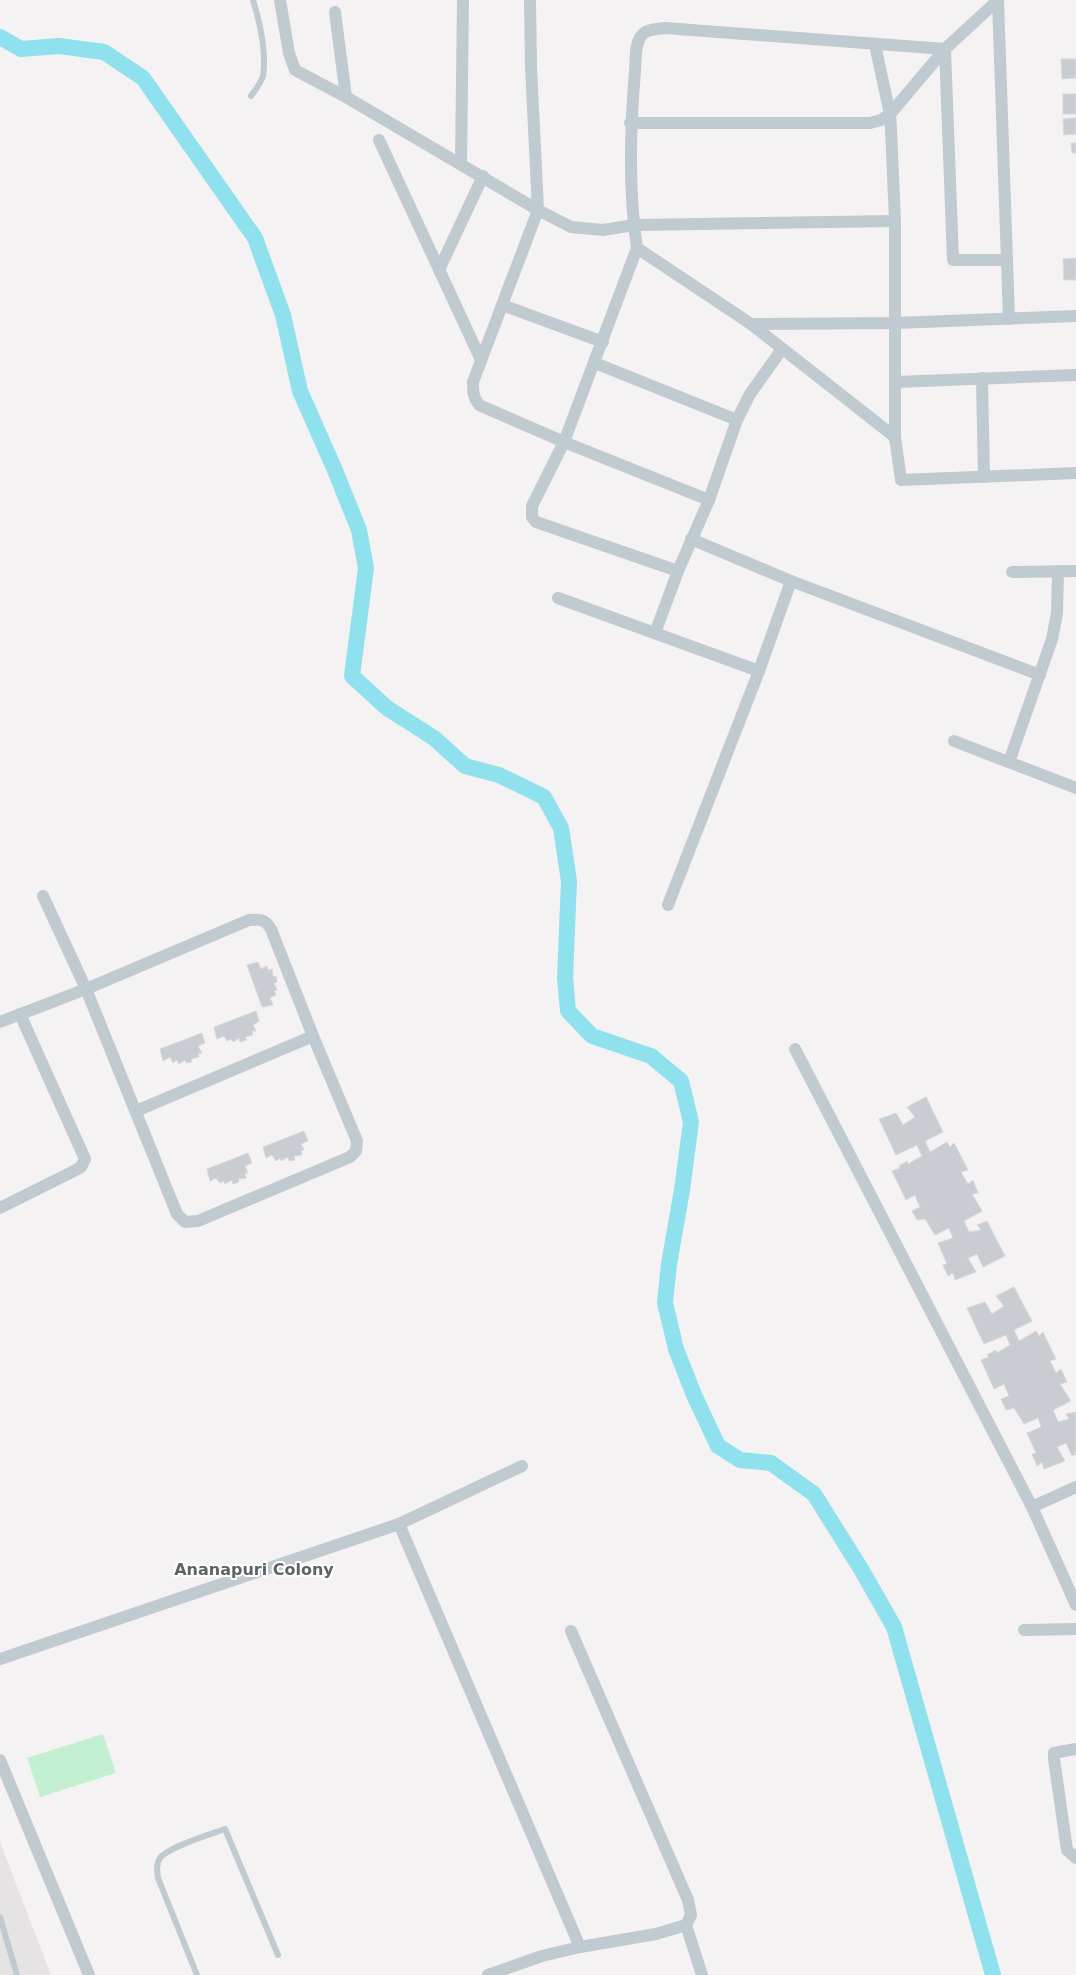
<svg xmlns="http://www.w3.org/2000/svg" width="1076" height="1975" viewBox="0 0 1076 1975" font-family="'DejaVu Sans',sans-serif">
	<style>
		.education { fill: #e5e3e4 }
		.green { fill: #c2f0d0 }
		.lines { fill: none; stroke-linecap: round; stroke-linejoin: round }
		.canal { stroke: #8fe1ed; stroke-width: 16 }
		.building { fill: #c9cdd1; stroke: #d6d9dd }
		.lane { stroke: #c0cad1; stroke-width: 6 }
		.street { stroke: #c0cad1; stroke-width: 12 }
		.labels { text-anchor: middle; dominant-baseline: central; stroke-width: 4; stroke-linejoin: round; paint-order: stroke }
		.quarter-label { font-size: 16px; font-weight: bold; fill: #5e6367; stroke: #fff }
	</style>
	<rect width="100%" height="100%" fill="#f4f2f2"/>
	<!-- education -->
	<path class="education" d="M0,1842L51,1975H0Z"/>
	<!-- green -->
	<path class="green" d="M103,1734L116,1773L40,1797L27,1758Z"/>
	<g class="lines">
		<!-- canal -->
		<path class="canal" d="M0,37L21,49L59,46L104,52L143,78L255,238L283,315L300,391L334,468L359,530L366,568L352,676L387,708L434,738L465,766L499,775L544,797L561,828L569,881L565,978L568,1011L592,1036L651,1056L681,1081L691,1122L682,1190L669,1264L665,1303L676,1349L694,1395L718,1446L740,1460L771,1463L814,1494L861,1569L894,1627L993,1975"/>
	</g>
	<!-- building -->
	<g class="building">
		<path d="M1061,59H1076V78L1062,79Z"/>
		<rect x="1063" y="94" width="13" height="20"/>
		<path d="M1076,118V134L1064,135L1063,119Z"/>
		<path d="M1071,143H1076V153H1072Z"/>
		<path d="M1076,258V280H1064L1063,259Z"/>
		<path d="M258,962L261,969L267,966L268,970L272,969L273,977L276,976L277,982L274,983L277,990L274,991L276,995L270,998L273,1005L262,1007L247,965Z"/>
		<path d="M256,1011L259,1021L253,1025L256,1031H252L253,1035L245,1037L247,1040L240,1042L239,1038L233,1042L231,1039L227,1041L224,1036L217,1039L214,1027Z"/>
		<path d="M202,1033L205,1043L198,1046L202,1053H198L199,1057L191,1059L192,1062L186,1063L185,1060L179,1064L177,1060L173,1063L170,1057L163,1061L160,1049Z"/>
		<path d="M926,1097L943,1132L925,1141L930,1152L947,1142L950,1147L954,1143L968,1170L961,1172L968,1184L973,1180L978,1193L972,1194L982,1211L964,1221L969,1232L981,1230L977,1225L987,1221L1005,1256L983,1267L977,1254L968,1258L976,1272L955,1280L953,1273L948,1276L943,1265L947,1264L938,1243L953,1238L949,1228L935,1235L925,1219L917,1220L912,1211L920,1207L915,1195L906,1200L892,1171L900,1168L899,1166L907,1161L908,1164L922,1156L917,1145L896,1155L879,1119L896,1113L903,1125L915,1117L907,1107Z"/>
		<path d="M304,1131L308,1141L301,1144L304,1150L301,1151L302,1155L294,1156L295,1160L289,1161L288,1157L281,1161L280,1158L276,1161L272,1155L266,1158L263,1147Z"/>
		<path d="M248,1153L252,1163L245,1166L248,1173H245L246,1178L238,1179L239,1182L233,1184L232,1180L225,1184L224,1181L220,1183L216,1178L210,1181L207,1169Z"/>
		<path d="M1014,1287L1032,1321L1014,1330L1019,1341L1036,1331L1039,1336L1043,1332L1056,1359L1050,1361L1056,1373L1061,1369L1067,1382L1060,1384L1071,1401L1053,1410L1058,1422L1069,1419L1066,1414L1076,1412V1454L1072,1456L1066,1443L1057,1447L1065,1461L1044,1469L1042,1462L1037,1466L1032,1454L1036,1453L1027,1433L1041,1427L1038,1418L1024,1424L1014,1408L1006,1410L1001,1399L1009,1396L1004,1384L994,1389L981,1360L989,1357L987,1355L996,1350L997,1353L1010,1345L1006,1335L984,1344L967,1308L985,1302L992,1314L1004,1306L996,1296Z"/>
	</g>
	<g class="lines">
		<!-- lane -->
		<g class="lane">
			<path d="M251,96C255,90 261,83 263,76C267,51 260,23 253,0"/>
			<path d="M0,1917L17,1975"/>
			<path d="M197,1975L158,1878C157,1871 156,1864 160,1858C168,1847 211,1834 225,1829L278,1955"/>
		</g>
		<!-- street -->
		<g class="street">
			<path d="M280,0L289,53L295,70L346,97L538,210L571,227L603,230L634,225L895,221"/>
			<path d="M530,0L531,67L538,210L473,382C473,392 473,397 479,405L564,442L709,500L737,420L750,394L782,349"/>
			<path d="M998,0L1009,319"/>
			<path d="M335,12L346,97"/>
			<path d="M875,45L890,114L891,129L895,221V437L901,480L1076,473"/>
			<path d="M630,123H870L881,120L890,114L945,49L998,0"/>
			<path d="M379,140L481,360"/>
			<path d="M461,163L463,0"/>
			<path d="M637,248L564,442L532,506V517L536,522L678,571L709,500"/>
			<path d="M439,270L483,176"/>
			<path d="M502,305L603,342"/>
			<path d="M751,324L896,323L1076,316"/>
			<path d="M595,363L737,420"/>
			<path d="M982,378L984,477"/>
			<path d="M896,382L1076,375"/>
			<path d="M895,437L751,324L637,248C628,190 630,130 635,71C636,61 634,42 643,34C648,29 658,29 665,28L945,49L953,260H1007"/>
			<path d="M691,539L791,581L1040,675"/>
			<path d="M1012,572L1076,571"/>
			<path d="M558,598L759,671"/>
			<path d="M655,633L678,571"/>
			<path d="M954,741L1076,788"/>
			<path d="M1009,762L1052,639L1057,613L1058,571"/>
			<path d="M668,905L759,671L791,581"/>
			<path d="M0,1022L86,989L249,920C260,919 265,919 271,929L313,1036L357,1141L356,1151L350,1157L198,1221L185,1222L177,1214L86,989L43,896"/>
			<path d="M795,1049L1032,1507L1076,1605"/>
			<path d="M136,1111L313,1036"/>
			<path d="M0,1208L70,1173L81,1167L85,1159L20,1014"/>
			<path d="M1032,1507L1076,1487"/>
			<path d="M399,1524L580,1947"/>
			<path d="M1024,1630L1076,1629"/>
			<path d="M0,1659L399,1524L522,1466"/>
			<path d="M1076,1749L1054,1753V1759L1067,1850L1076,1858"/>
			<path d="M0,1760L89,1975"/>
			<path d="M686,1925L702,1975"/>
			<path d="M488,1975L542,1956L580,1947L656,1934L686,1925L691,1915L688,1900L571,1631"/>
		</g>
	</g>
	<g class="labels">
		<!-- quarter labels -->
		<g class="quarter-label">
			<text x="254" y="1569">Ananapuri Colony</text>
		</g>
	</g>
</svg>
